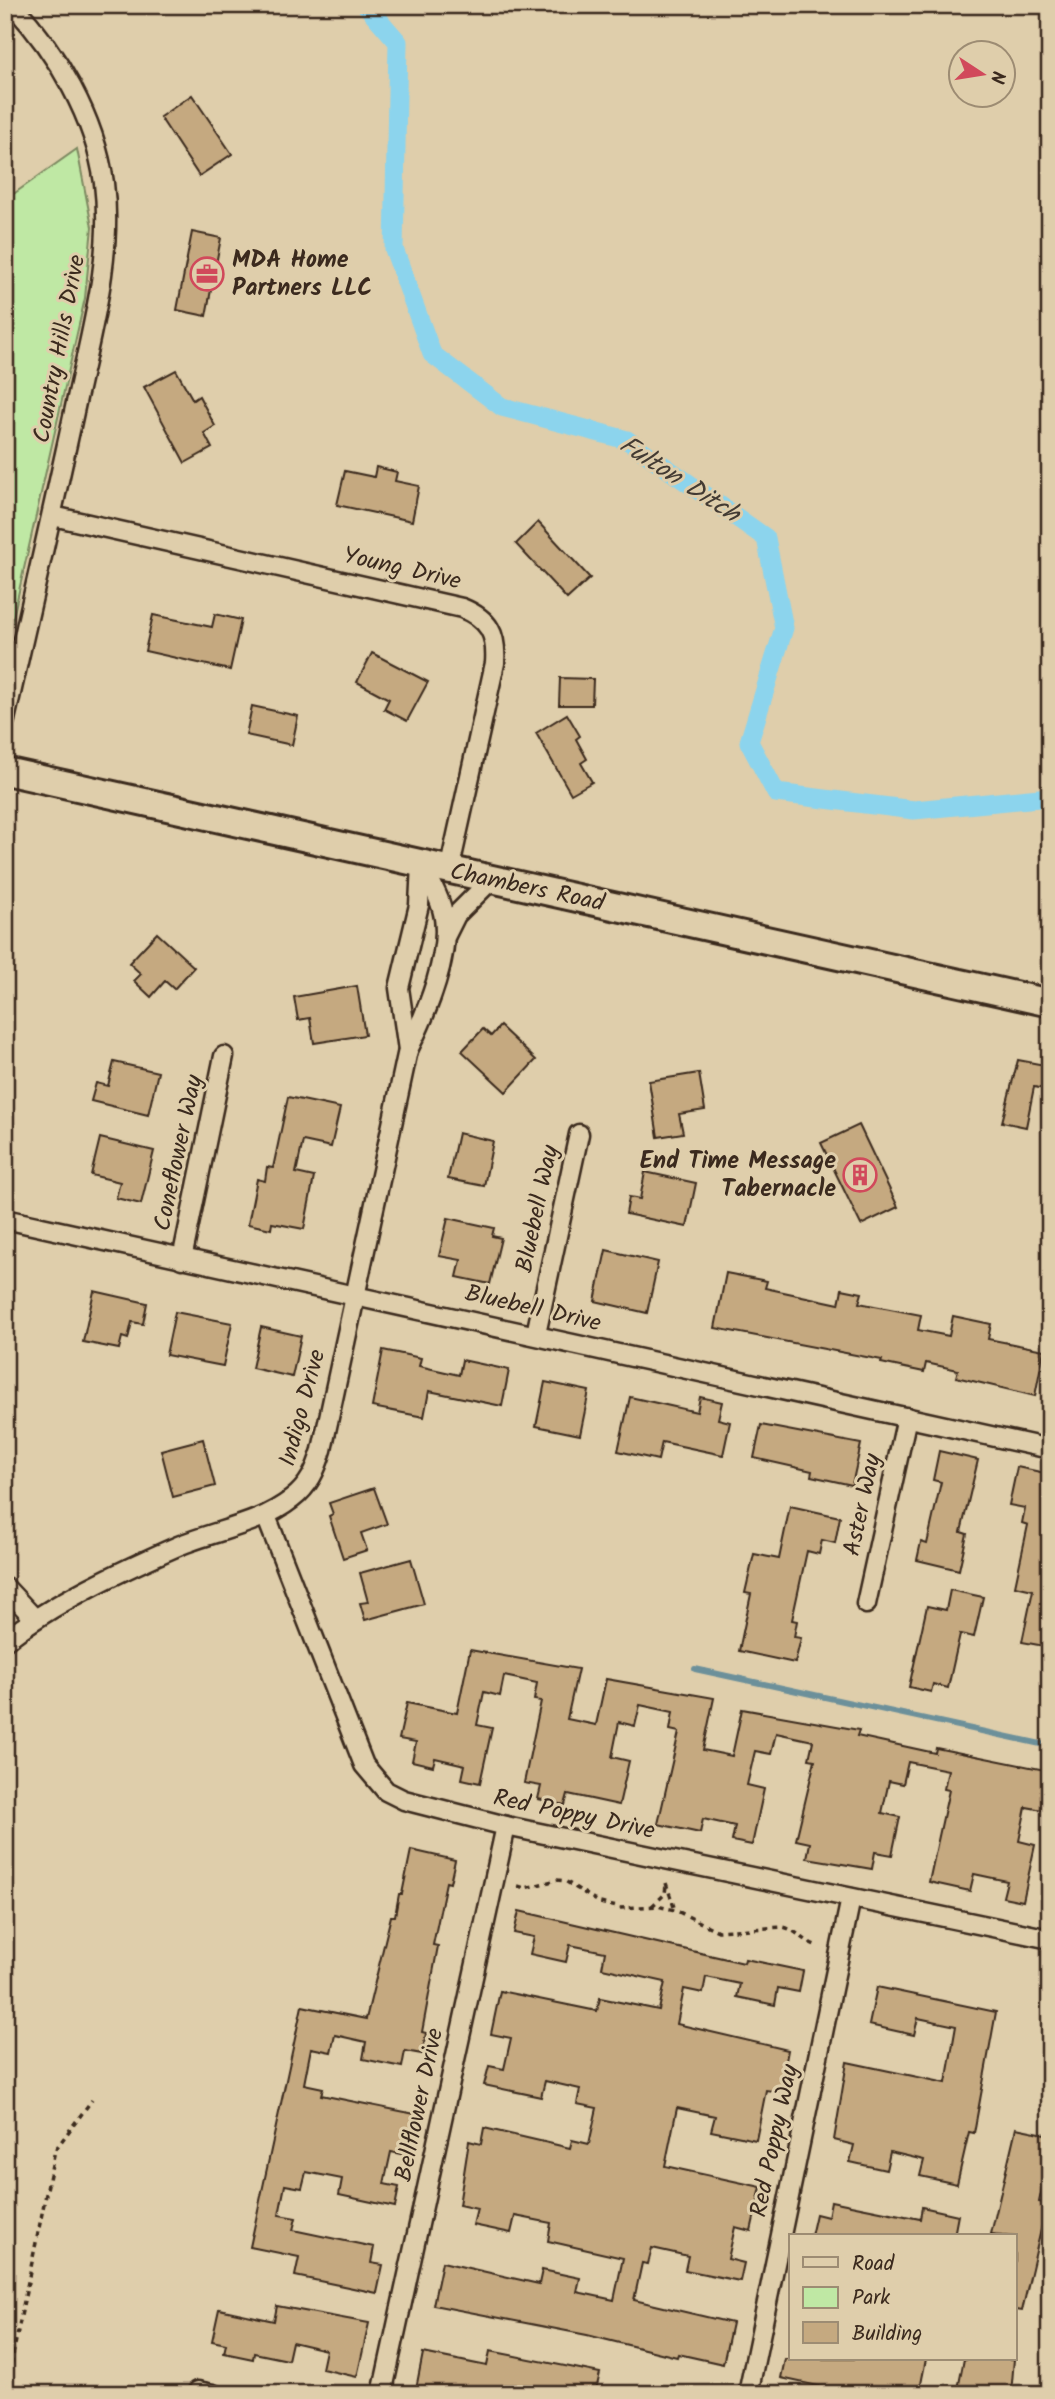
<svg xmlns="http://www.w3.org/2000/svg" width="1055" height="2399" viewBox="0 0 1055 2399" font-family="Kalam,sans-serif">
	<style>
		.green { fill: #bfe8a4; stroke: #7d8961; stroke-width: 2 }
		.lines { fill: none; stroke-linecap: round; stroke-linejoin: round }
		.stream { stroke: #6c909a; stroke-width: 6 }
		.canal { stroke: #8cd4ed; stroke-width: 19 }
		.building { fill: #c5a980; stroke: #3b2a1e; stroke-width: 2 }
		.street-casing { stroke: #3b2a1e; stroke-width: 23 }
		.secondary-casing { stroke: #3b2a1e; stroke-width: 32 }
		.path { stroke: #3b2a1e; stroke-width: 3.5; stroke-dasharray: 5 5; stroke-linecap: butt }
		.street { stroke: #dfceab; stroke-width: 18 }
		.secondary { stroke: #dfceab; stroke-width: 26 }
		.labels { text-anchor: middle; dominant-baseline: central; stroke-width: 6; stroke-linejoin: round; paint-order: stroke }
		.poi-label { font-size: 24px; font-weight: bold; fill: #3b2a1e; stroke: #dfceab; text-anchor: start }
		.street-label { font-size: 24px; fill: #3b2a1e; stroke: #dfceab }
		.water-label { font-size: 26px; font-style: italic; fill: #433b33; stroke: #dfceab }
	</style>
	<rect width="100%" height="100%" fill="#dfceab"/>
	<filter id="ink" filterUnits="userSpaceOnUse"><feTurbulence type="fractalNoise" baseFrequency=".0143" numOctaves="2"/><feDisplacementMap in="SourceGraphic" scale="14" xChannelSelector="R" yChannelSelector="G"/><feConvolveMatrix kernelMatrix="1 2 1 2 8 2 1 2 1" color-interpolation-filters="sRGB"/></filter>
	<g filter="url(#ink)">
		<!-- green -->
		<path class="green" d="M77,149L92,227L85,298L5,653V200Z"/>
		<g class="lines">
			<!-- stream -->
			<path class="stream" d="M695,1669L1050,1746"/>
			<!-- canal -->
			<path class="canal" d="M366,5L398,42L394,249L432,354L502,407L627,440L766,538L784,628L749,742L776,793L914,810L1050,797"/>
		</g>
		<!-- building -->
		<g class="building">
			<path d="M192,95L232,154L199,176L160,117Z"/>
			<path d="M192,232L221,238L206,316L177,310Z"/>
			<path d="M176,370L193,400L199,396L215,426L204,433L212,448L185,463L144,387Z"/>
			<path d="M376,467L397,472L395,481L419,486L412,521L337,505L345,471L374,477Z"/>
			<path d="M538,522L590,578L567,599L516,544Z"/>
			<path d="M215,614L241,620L230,670L145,651L153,615L212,627Z"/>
			<path d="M372,653L428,682L407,721L384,709L389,699L357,682Z"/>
			<path d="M560,678L593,679L592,705H559Z"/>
			<path d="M252,706L298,716L292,745L246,735Z"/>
			<path d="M567,714L580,736L576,739L587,759L581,763L592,782L571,794L536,733Z"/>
			<path d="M157,933L194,967L174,989L165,981L151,997L134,981L141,974L129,963Z"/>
			<path d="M357,986L365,1035L314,1043L310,1018L298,1020L294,997Z"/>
			<path d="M500,1026L536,1060L506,1092L462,1051L483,1029L491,1036Z"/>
			<path d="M1018,1060L1050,1066V1090L1034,1087L1026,1127L1002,1122Z"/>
			<path d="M114,1062L158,1072L148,1115L91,1101L96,1083L108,1086Z"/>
			<path d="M699,1073L705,1110L679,1114L683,1133L658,1137L649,1081Z"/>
			<path d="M288,1097L340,1108L331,1147L303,1141L296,1173L314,1177L304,1229L272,1223L271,1229L248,1224L257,1179L265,1181L267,1167L273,1168Z"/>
			<path d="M859,1125L898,1207L861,1225L821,1143Z"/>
			<path d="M458,1133L493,1141L484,1186L448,1179Z"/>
			<path d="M100,1138L154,1151L141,1204L116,1198L120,1182L91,1175Z"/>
			<path d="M645,1172L696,1183L687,1227L626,1214L629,1197L640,1199Z"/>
			<path d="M448,1218L494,1228L492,1236L501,1238L490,1284L457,1277L461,1260L439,1256Z"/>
			<path d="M606,1250L658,1262L647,1313L595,1301Z"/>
			<path d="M726,1273L767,1281L765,1288L839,1304L842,1289L862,1293L859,1303L921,1315L918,1330L949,1336L953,1316L991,1324L988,1339L1044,1350L1035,1396L956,1377L958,1370L926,1363L924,1372L881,1363L882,1360L715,1328Z"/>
			<path d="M94,1291L147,1303L143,1324L132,1322L128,1339L122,1337L119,1349L83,1342Z"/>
			<path d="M175,1312L232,1323L223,1366L166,1355Z"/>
			<path d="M261,1327L301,1336L292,1377L252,1368Z"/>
			<path d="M383,1350L421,1358L419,1366L459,1375L462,1360L509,1370L502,1406L429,1391L424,1417L372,1407Z"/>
			<path d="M545,1382L589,1391L580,1435L536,1426Z"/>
			<path d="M630,1397L697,1412L700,1397L722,1402L718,1419L730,1422L723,1455L662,1442L658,1460L618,1451Z"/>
			<path d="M761,1425L861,1444L852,1485L811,1476L812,1471L754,1458Z"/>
			<path d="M203,1439L215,1486L173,1497L161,1450Z"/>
			<path d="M939,1451L978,1460L961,1532L967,1534L959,1570L917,1560L921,1542L927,1544L941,1482L933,1480Z"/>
			<path d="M1017,1467L1050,1474V1647L1022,1642L1033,1590L1015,1586L1028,1525L1022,1523L1025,1508L1009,1505Z"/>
			<path d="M374,1488L387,1524L361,1533L367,1550L343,1558L329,1516L333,1514L329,1503Z"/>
			<path d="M790,1506L840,1517L835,1543L822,1540L819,1554L807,1551L792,1620L797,1621L794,1637L801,1638L795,1663L739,1651L751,1594L745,1593L754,1554L779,1559Z"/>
			<path d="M411,1559L424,1604L365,1620L360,1603L368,1602L360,1573Z"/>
			<path d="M950,1590L983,1597L974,1637L960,1634L948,1688L933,1684L931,1692L909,1687L927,1606L946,1610Z"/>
			<path d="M470,1650L578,1669L567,1719L596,1725L606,1679L714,1698L703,1750L732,1756L742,1709L859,1730L857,1736L935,1753L936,1748L1050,1771L1043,1810L1026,1807L1019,1841L1035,1845L1023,1901L1003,1897L1007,1881L974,1874L970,1891L929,1882L949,1790L944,1789L948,1770L908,1762L903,1784L889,1781L882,1813L900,1817L892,1855L875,1852L872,1869L807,1858L810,1843L796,1840L815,1760L809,1759L813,1741L776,1733L771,1754L755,1751L747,1785L764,1789L752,1845L732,1841L735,1826L703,1819L700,1833L658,1824L679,1732L670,1730L673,1712L640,1705L635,1726L619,1722L612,1757L629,1761L619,1805L568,1794L565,1805L538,1799L541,1786L524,1783L541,1701L534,1700L537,1683L504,1676L500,1696L484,1692L477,1725L492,1728L480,1783L462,1779L465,1765L435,1758L433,1766L412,1761L416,1742L399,1739L407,1703L457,1713Z"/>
			<path d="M411,1850L455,1860L450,1883L446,1882L433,1945L438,1946L422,2032L426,2033L422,2054L405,2051L402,2067L363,2059L366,2042L335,2035L331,2052L311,2048L304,2084L323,2088L321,2095L415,2114L406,2155L391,2152L384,2184L399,2187L395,2207L339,2195L342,2179L306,2172L302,2188L285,2185L279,2215L296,2218L293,2230L374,2247L371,2263L383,2265L377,2293L295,2276L299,2257L250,2247L302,2006L366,2019L391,1916H395L399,1894H402Z"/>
			<path d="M519,1911L744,1963L745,1959L803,1971L799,1992L778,1988L775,2005L737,1997L740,1984L706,1977L703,1993L684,1989L677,2024L788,2050L780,2092L766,2090L756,2140L711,2131L715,2116L677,2108L665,2166L761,2187L751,2231L735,2227L728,2259L744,2263L740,2281L685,2270L688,2256L652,2248L648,2264L642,2263L634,2300L732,2323L723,2364L678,2354L677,2357L587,2335L433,2305L442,2262L539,2284L542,2270L580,2278L577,2292L614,2300L623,2258L548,2241L551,2223L515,2216L511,2233L473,2225L477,2209L459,2205L469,2141L481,2144L484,2128L570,2148L572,2140L589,2144L597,2108L577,2104L580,2089L545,2081L541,2097L484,2085L489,2066L504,2069L511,2038L491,2034L500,1991L597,2011L600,1998L659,2010L665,1982L602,1968L605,1952L570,1945L566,1962L530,1954L534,1937L514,1933Z"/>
			<path d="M877,1987L996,2012L974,2133L969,2132L957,2184L920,2176L924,2160L890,2152L886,2170L850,2162L854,2145L834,2140L847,2062L946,2083L956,2026L918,2018L914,2035L869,2025Z"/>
			<path d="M1016,2128L1050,2135V2153L1039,2202L1047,2204L1022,2311L1015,2310V2236L991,2234Z"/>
			<path d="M831,2201L920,2219L922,2207L958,2215L954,2236H811L816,2214L828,2217Z"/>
			<path d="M277,2306L369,2323L357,2377L322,2369L326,2350L292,2342L288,2360L254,2353L253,2359L224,2353L226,2344L212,2341L219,2309L274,2321Z"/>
			<path d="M490,2351L600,2373L595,2394H468L445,2389L444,2394H415L423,2353L487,2366Z"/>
			<path d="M785,2359H926L919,2394H855L781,2378Z"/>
			<path d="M964,2359H1014L1011,2394H957Z"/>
		</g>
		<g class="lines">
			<defs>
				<g id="street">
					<path d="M53,516L462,608C489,619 497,634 495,663L449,871"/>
					<path d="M5,720C29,613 54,506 77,398C92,328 113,255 104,183C95,117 57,53 13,5"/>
					<path d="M446,935L456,915L491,880"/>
					<path d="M408,1050L399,988L419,905L421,864"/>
					<path d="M5,1219L1050,1449"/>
					<path d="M182,1259L224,1056"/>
					<path d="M536,1334L579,1134"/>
					<path d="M266,1516L364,1765L386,1791L404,1800L506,1826L1050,1939"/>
					<path d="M5,1587L34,1618"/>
					<path d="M866,1604L907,1417"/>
					<path d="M5,1641C52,1603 123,1570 178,1546C216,1530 259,1525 292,1499C309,1486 316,1470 322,1450L408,1050C426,1014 454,949 442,909C438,893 428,878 421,864"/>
					<path d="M198,2391L213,2394"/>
					<path d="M382,2394L506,1826"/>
					<path d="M748,2394L851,1898"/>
				</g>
				<path id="secondary" d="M5,771L1050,1003"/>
			</defs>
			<!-- street casing -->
			<use href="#street" class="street-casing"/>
			<!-- secondary casing -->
			<use href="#secondary" class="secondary-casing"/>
			<!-- path -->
			<g class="path">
				<path d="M666,1883L675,1910"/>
				<path d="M518,1886L525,1888L557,1880L565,1881L600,1903L621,1908L657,1906L675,1910L718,1931L783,1927C797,1930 804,1942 818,1946"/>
				<path d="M652,1906L665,1894L666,1885"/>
				<path d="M5,2348L15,2350"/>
				<path d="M5,2394L55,2150L92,2100"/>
			</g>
			<!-- street -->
			<use href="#street" class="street"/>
			<!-- secondary -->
			<use href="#secondary" class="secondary"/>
		</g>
	</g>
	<!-- icons -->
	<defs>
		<symbol id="office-ring" viewBox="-11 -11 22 22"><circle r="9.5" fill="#dfceab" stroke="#d1495b" stroke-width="1.5"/><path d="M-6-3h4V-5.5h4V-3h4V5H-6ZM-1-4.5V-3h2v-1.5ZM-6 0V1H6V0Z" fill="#d1495b"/></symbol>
		<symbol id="building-ring" viewBox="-11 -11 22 22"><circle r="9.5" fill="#dfceab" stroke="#d1495b" stroke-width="1.5"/><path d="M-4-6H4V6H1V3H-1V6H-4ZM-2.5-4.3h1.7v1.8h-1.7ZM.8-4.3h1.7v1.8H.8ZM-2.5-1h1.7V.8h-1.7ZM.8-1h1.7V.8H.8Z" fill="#d1495b"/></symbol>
	</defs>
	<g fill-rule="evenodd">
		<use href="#office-ring" x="188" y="255" width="38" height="38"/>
		<use href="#building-ring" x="841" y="1156" width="38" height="38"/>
	</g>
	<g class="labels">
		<!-- poi labels -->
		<g class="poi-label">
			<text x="232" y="260">MDA Home<tspan x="232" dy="28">Partners LLC</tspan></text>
			<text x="836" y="1161" text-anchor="end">End Time Message<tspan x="836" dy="28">Tabernacle</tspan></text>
		</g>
		<!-- street labels -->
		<g class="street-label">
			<text transform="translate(60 349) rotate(-79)">Country Hills Drive</text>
			<text transform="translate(402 569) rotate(13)">Young Drive</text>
			<text transform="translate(527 888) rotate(12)">Chambers Road</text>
			<text transform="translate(179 1153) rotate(-78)">Coneflower Way</text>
			<text transform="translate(538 1209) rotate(-78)">Bluebell Way</text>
			<text transform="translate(533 1309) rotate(13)">Bluebell Drive</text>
			<text transform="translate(303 1408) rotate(-75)">Indigo Drive</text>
			<text transform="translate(863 1505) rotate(-78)">Aster Way</text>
			<text transform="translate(574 1815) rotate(12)">Red Poppy Drive</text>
			<text transform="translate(420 2105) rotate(-78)">Bellflower Drive</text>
			<text transform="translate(775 2141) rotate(-78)">Red Poppy Way</text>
		</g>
		<!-- water labels -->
		<g class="water-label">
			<text transform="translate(679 480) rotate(33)">Fulton Ditch</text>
		</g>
	</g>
	<!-- margin -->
	<rect width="1055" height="2399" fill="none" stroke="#dfceab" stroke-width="28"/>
	<rect x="14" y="14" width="1027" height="2371" fill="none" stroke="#3b2a1e" stroke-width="2.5" filter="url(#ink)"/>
	<!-- legend -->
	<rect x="789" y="2234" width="228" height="126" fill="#dfceab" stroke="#9d8c73" stroke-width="2"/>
	<rect x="803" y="2257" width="35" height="10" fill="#dfceab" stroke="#9d8c73" stroke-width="2"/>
	<text x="852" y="2270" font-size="21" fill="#3b2a1e">Road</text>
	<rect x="803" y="2287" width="35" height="21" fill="#bfe8a4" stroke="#9d8c73" stroke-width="2"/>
	<text x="852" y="2304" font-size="21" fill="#3b2a1e">Park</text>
	<rect x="803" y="2322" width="35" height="21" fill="#c5a980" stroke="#9d8c73" stroke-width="2"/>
	<text x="852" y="2340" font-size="21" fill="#3b2a1e">Building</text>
	<!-- north arrow -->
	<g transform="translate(982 74) rotate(102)"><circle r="33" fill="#dfceab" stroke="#9d8c73" stroke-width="2"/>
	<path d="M0-5L12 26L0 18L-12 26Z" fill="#d1495b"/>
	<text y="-10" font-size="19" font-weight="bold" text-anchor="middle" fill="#3b2a1e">N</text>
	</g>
</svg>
